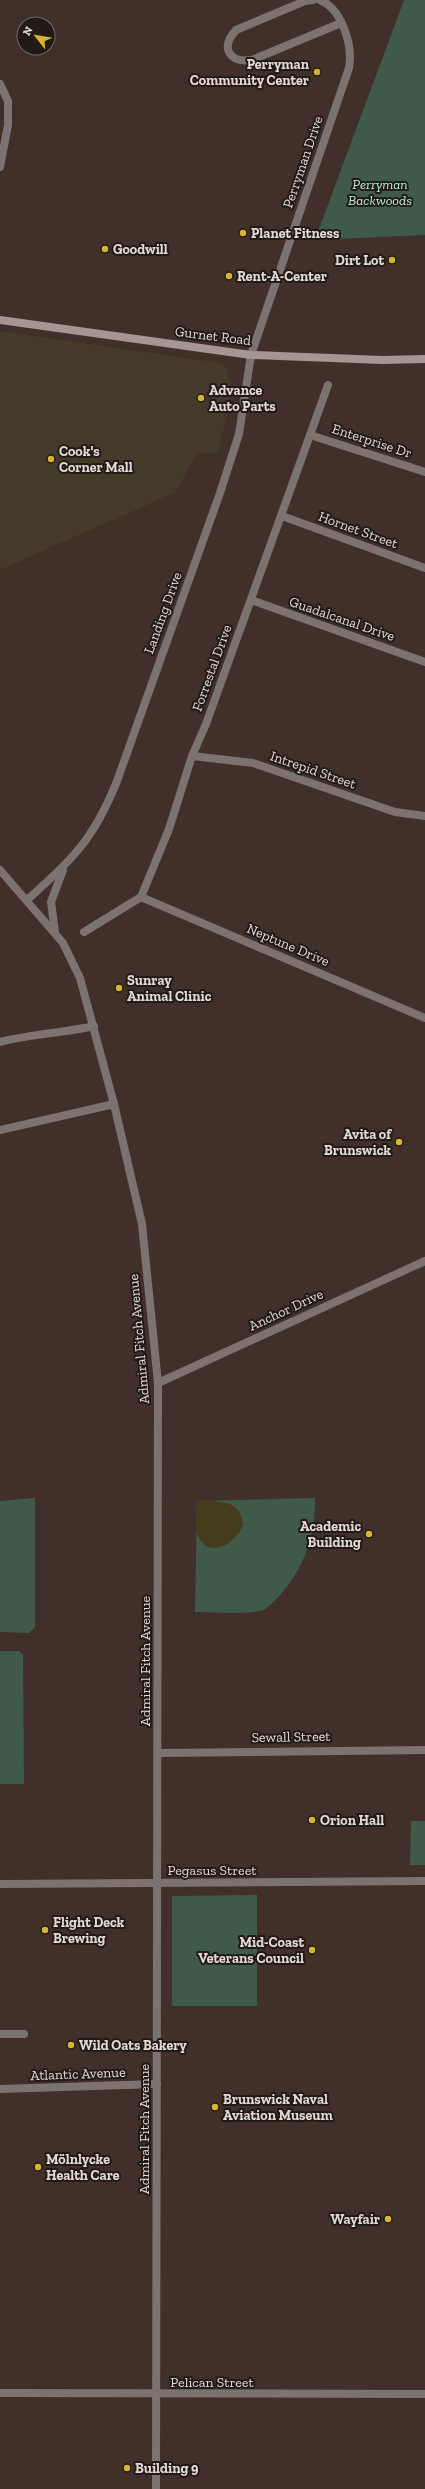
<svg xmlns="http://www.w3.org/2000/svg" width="425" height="2489" viewBox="0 0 425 2489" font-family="'Zilla Slab',serif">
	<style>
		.commercial { fill: #443a2a }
		.green { fill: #3f5a48 }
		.sand { fill: #443c1b }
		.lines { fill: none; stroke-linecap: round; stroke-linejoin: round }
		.minor { stroke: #7c7371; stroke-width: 8 }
		.secondary { stroke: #a59693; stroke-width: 8 }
		.poi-dot { fill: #d6b534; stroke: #221a17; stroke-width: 1.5 }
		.labels { text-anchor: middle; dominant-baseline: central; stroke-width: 4; stroke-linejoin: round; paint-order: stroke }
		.poi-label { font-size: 14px; font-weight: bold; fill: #e3d8d4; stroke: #221a17; text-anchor: start }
		.street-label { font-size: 14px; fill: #e3d8d4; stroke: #221a17 }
		.park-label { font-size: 14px; font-style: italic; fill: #b3f3c7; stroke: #221a17 }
	</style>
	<rect width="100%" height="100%" fill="#403029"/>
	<!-- commercial -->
	<path class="commercial" d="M0,331L214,362L226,368L232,391L218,453H198L174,493L0,570Z"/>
	<!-- green -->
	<g class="green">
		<path d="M404,0H425V235L315,240Z"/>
		<path d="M35,1498V1627L29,1633L0,1632V1501Z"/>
		<path d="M315,1498C315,1535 306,1565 281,1594C276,1599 267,1610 260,1611C241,1615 214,1612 195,1612L197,1504L200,1501Z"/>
		<path d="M0,1651H19L23,1655L24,1784H0Z"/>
		<path d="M411,1821H425V1865H410Z"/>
		<path d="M257,1895V2006H172V1896Z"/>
	</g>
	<!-- sand -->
	<path class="sand" d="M200,1501C220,1502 240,1499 243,1524C239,1541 210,1560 199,1538C194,1530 197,1514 197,1504Z"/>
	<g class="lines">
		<!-- minor -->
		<g class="minor">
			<path d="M313,0L305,1L236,30C220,48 229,63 252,60L341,23"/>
			<path d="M0,84L8,101V125L0,167"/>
			<path d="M310,435L425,472"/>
			<path d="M282,516L425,568"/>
			<path d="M251,600L425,662"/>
			<path d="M192,756L253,763L395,812L425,816"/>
			<path d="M0,870L63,943L80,978L114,1104L142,1224L158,1383L156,2489"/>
			<path d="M141,897L425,1018"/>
			<path d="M27,900C73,859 94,839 117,781L220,493L239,434L251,355L349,68C353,45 342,9 320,0"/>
			<path d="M55,932L51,902L63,870"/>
			<path d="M84,932L141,897L169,829L192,756L206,724L328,385"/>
			<path d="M0,1042C31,1034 63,1033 94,1026"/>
			<path d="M0,1130L114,1104"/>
			<path d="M158,1383L425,1261"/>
			<path d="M158,1753L425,1750"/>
			<path d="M0,1884L425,1881"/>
			<path d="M0,2034H24"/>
			<path d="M0,2089L157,2084"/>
			<path d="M0,2393L425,2394"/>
		</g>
		<!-- secondary -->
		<path class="secondary" d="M0,320L251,355L382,360L425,359"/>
	</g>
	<!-- markers -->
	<g class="poi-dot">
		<circle cx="317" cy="72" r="4"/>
		<circle cx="243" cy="233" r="4"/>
		<circle cx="105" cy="249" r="4"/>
		<circle cx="392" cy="260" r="4"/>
		<circle cx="229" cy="276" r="4"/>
		<circle cx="201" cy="398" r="4"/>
		<circle cx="51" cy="459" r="4"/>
		<circle cx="119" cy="988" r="4"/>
		<circle cx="399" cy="1142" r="4"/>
		<circle cx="369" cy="1534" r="4"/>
		<circle cx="312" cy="1820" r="4"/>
		<circle cx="45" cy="1930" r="4"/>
		<circle cx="312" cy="1950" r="4"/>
		<circle cx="71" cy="2045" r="4"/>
		<circle cx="215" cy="2107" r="4"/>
		<circle cx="38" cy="2167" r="4"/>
		<circle cx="388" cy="2219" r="4"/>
		<circle cx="127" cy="2468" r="4"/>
	</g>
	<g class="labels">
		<!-- poi labels -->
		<g class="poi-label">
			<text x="309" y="64" text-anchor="end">Perryman<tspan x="309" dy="16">Community Center</tspan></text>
			<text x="251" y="233">Planet Fitness</text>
			<text x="113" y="249">Goodwill</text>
			<text x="384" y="260" text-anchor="end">Dirt Lot</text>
			<text x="237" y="276">Rent-A-Center</text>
			<text x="209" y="390">Advance<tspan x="209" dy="16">Auto Parts</tspan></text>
			<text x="59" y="451">Cook's<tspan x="59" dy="16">Corner Mall</tspan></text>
			<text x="127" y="980">Sunray<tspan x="127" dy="16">Animal Clinic</tspan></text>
			<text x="391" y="1134" text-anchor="end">Avita of<tspan x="391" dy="16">Brunswick</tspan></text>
			<text x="361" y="1526" text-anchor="end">Academic<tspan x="361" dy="16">Building</tspan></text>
			<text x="320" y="1820">Orion Hall</text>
			<text x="53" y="1922">Flight Deck<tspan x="53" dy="16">Brewing</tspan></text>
			<text x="304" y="1942" text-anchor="end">Mid-Coast<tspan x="304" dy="16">Veterans Council</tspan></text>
			<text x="79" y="2045">Wild Oats Bakery</text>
			<text x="223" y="2099">Brunswick Naval<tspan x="223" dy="16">Aviation Museum</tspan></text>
			<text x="46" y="2159">Mölnlycke<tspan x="46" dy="16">Health Care</tspan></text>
			<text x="380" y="2219" text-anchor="end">Wayfair</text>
			<text x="135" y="2468">Building 9</text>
		</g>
		<!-- street labels -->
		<g class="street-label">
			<text transform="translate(303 162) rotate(-71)">Perryman Drive</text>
			<text transform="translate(213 336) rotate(7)">Gurnet Road</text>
			<text transform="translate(372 441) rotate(18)">Enterprise Dr</text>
			<text transform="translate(358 530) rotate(20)">Hornet Street</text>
			<text transform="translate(163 613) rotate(-70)">Landing Drive</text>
			<text transform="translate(342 619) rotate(19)">Guadalcanal Drive</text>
			<text transform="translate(212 668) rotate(-70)">Forrestal Drive</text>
			<text transform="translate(313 770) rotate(19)">Intrepid Street</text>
			<text transform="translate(288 945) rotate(23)">Neptune Drive</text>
			<text transform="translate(286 1310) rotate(-25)">Anchor Drive</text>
			<text transform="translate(139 1339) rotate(-95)">Admiral Fitch Avenue</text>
			<text transform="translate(145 1661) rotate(-90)">Admiral Fitch Avenue</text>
			<text transform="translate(291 1737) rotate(-1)">Sewall Street</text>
			<text x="212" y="1870">Pegasus Street</text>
			<text transform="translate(78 2074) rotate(-2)">Atlantic Avenue</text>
			<text transform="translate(144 2129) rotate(-90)">Admiral Fitch Avenue</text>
			<text x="212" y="2382">Pelican Street</text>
		</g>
		<!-- park labels -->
		<g class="park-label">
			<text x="380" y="184">Perryman<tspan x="380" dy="16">Backwoods</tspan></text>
		</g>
	</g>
	<!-- north arrow -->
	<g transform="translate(36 36) rotate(301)"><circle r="19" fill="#221a17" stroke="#6f6663"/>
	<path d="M0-3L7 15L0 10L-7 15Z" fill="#d6b534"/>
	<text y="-6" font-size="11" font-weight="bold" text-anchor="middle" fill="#e3d8d4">N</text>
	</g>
</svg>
